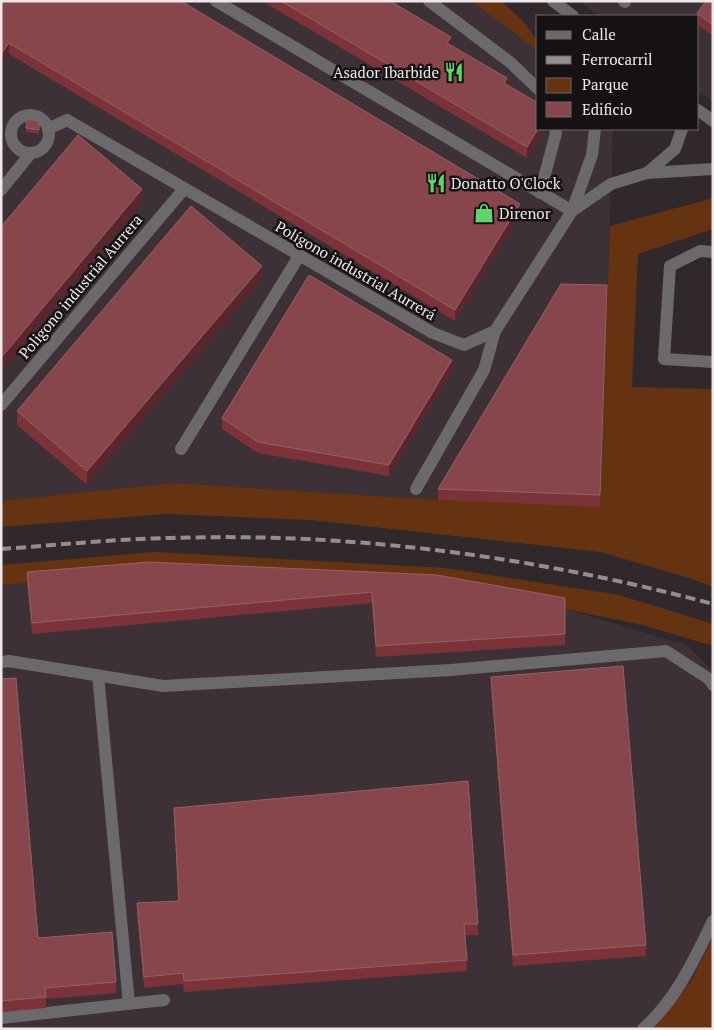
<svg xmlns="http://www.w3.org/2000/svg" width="714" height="1030" viewBox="0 0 714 1030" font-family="'PT Serif',serif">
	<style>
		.built { fill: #3e3037 }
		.green { fill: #653312 }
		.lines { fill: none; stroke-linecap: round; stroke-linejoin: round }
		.minor { stroke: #6b696c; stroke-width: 12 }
		.rail { stroke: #958e91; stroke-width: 4; stroke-dasharray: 10 5; stroke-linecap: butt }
		.wall { fill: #7b3339 }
		.shaded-wall { fill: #58262c }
		.building { fill: #87464c; stroke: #976065 }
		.labels { text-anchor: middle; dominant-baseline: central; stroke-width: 5; stroke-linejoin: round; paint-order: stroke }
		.poi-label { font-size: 15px; fill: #eee8eb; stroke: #161214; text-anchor: start }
		.street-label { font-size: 15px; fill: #eee8eb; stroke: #161214 }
	</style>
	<rect width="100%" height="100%" fill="#31282c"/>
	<!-- built -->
	<g class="built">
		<path d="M1,1H488L538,38V129H613L600,507L438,500L173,483L1,501Z"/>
		<path d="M579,1H713V102L698,91V16H599Z"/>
		<path d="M149,573L565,609L686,645L713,671V955L690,1029H1V585Z"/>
	</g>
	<!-- green -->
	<g class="green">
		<path d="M471,1H501C514,14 538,31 538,51Z"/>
		<path d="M713,198V229L638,254L632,387L713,389V587L695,580L601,552L311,520L165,514L1,527V501L173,483L438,500L600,506L610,226Z"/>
		<path d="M155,552L445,568L619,595L713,624V646L643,625L565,609L149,573L1,585V565Z"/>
		<path d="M713,938V1022L711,1029H649L691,982Z"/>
	</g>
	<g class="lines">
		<!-- minor -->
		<g class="minor">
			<path d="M216,1L572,211"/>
			<path d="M429,1L511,63L538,89"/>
			<path d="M553,1L573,16"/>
			<path d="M624,1L625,2"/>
			<path d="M698,110L713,121"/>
			<circle cx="30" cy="134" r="19"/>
			<path d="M48,129L67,120L433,333L464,345L495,331L572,211L592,155L595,129"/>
			<path d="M647,173L675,149L682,129"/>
			<path d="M1,190L31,153"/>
			<path d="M540,193L556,133L555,129"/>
			<path d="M572,211L611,184L647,173L713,169"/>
			<path d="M713,252L700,251L670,266L664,359L713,362"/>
			<path d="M1,405L184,189"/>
			<path d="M181,449L299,256"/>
			<path d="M416,489L484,370L495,331"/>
			<path d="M1,662L9,661L163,686L451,670L666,651L709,679L713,685"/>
			<path d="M98,675L129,1004"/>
			<path d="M1,1018L164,1000"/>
			<path d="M643,1029C676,1000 694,960 713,921"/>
		</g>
		<!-- rail -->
		<path class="rail" d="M1,549C58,545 114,539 171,538C354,532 536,557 713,604"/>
	</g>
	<!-- wall -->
	<g class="wall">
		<path d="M1,1L520,215L455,321L9,54Z"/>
		<path d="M262,1H393V3L507,85L538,129H545L527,158Z"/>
		<path d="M713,1V36L698,25V16H697V13Z"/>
		<path d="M39,121V134L26,132V128Z"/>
		<path d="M262,280L87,485L17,425V411Z"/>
		<path d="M607,285L600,507L438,500V489Z"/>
		<path d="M452,371L389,476L258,453L222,429V418Z"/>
		<path d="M27,572L565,598V645L376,657L372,603L32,634L27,583Z"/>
		<path d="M491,677L646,945V956L513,966L491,688Z"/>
		<path d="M1,679L38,938L116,982V993L46,999V1008L1,1012Z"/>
		<path d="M174,808L478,924V935H465L467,971L184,992L183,984L144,988L137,914V903L178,901Z"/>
	</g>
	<!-- shaded-wall -->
	<g class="shaded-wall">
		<path d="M451,37V48L447,43Z"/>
		<path d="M9,43V54L1,65V54Z"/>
		<path d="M538,129H545L527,158V147Z"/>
		<path d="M142,189V203L1,372V358Z"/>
		<path d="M520,204V215L455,321V310Z"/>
		<path d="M262,266V280L87,485V471Z"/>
		<path d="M452,360V371L389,476V465Z"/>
	</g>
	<!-- building -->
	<g class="building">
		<path d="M1,1H181L520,204L455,310L9,43L1,54Z"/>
		<path d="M281,1H390L451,37L447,43L507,78L504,83L538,103V129L527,147Z"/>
		<path d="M706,1H713V25L697,13Z"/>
		<path d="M27,119L39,121V130L26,128Z"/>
		<path d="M78,135L142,189L1,358V227Z"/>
		<path d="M191,206L262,266L87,471L17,411Z"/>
		<path d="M309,275L452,360L389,465L258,442L222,418Z"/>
		<path d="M561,284L607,285L600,495L438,489Z"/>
		<path d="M149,562L437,575L565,598V634L376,646L372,592L32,623L27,572Z"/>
		<path d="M623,666L646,945L513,955L491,677Z"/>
		<path d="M16,678L38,938L112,932L116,982L45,988L46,997L1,1001V679Z"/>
		<path d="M468,781L478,924H464L467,960L184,981L183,973L144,977L137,903L179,901L174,808Z"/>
	</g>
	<!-- icons -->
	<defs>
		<symbol id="restaurant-bare" viewBox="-9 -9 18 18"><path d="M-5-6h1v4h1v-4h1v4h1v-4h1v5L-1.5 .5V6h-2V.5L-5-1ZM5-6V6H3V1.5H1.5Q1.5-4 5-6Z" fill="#60d56b" stroke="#161214" stroke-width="2.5" paint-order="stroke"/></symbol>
		<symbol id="shop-bare" viewBox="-9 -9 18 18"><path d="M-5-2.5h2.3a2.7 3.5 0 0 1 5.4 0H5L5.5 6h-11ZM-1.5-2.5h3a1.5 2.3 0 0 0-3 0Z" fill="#60d56b" stroke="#161214" stroke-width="2.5" paint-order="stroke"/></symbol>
	</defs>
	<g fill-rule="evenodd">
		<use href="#restaurant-bare" x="440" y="58" width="28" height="28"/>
		<use href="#restaurant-bare" x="422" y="169" width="28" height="28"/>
		<use href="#shop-bare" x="470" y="199" width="28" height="28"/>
	</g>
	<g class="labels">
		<!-- poi labels -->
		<g class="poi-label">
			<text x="439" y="72" text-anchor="end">Asador Ibarbide</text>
			<text x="451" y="183">Donatto O'Clock</text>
			<text x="499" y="213">Direnor</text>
		</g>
		<!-- street labels -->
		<g class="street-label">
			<text transform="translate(356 270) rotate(30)">Polígono industrial Aurrerá</text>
			<text transform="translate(80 286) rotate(-50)">Poligono industrial Aurrera</text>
		</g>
	</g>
	<!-- border -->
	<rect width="714" height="1030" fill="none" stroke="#eee8eb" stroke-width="5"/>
	<!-- legend -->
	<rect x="536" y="15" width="162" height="115" fill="#161214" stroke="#6c686a"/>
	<rect x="546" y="31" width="25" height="8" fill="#6b696c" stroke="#6c686a"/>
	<text x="582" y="40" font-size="15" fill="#eee8eb">Calle</text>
	<rect x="546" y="56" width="25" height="8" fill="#958e91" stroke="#6c686a"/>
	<text x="582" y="65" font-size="15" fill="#eee8eb">Ferrocarril</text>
	<rect x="546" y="78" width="25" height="15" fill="#653312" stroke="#6c686a"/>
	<text x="582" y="90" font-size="15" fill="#eee8eb">Parque</text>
	<rect x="546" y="102" width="25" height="15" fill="#87464c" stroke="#6c686a"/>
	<text x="582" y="115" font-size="15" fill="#eee8eb">Edificio</text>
</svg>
